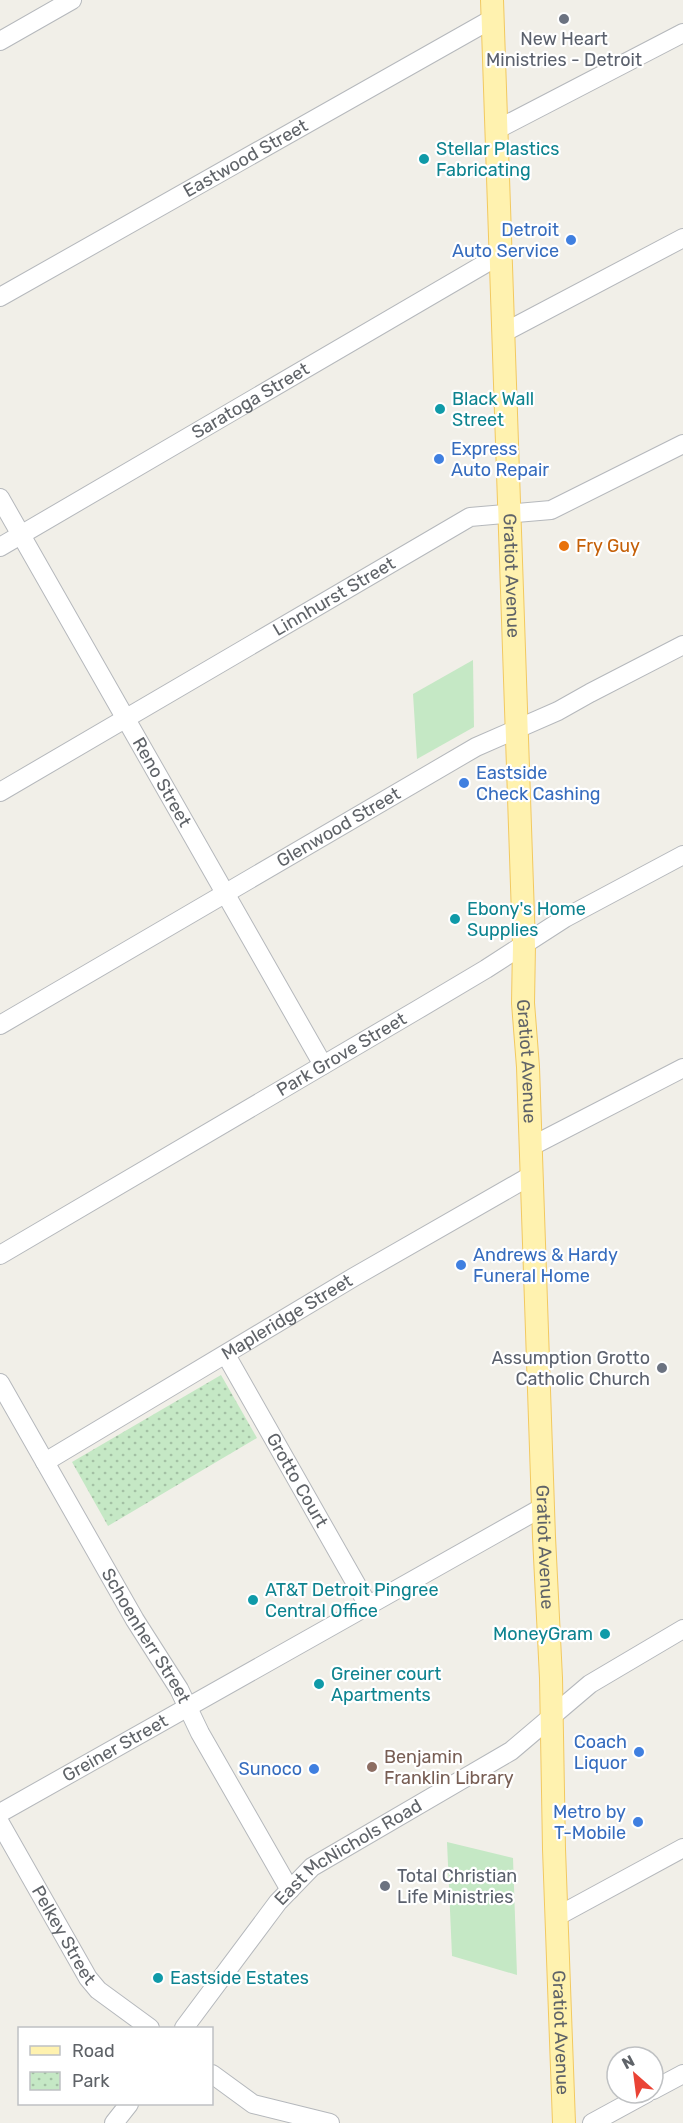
<svg xmlns="http://www.w3.org/2000/svg" width="683" height="2123" viewBox="0 0 683 2123" font-family="Rubik,sans-serif">
	<style>
		.grass { fill: #c5e8c5 }
		.park { fill: url(#park-dots) }
		.lines { fill: none; stroke-linecap: round; stroke-linejoin: round }
		.minor-casing { stroke: #b5b8bc; stroke-width: 20 }
		.major-casing { stroke: #f2c960; stroke-width: 24 }
		.minor { stroke: #fff; stroke-width: 18 }
		.major { stroke: #fff2af; stroke-width: 22 }
		.worship-dot { fill: #6b7280; stroke: #fff; stroke-width: 2 }
		.culture-dot { fill: #0f9aa8; stroke: #fff; stroke-width: 2 }
		.shop-dot { fill: #3f7fe0; stroke: #fff; stroke-width: 2 }
		.food-dot { fill: #e8710a; stroke: #fff; stroke-width: 2 }
		.education-dot { fill: #8d6e63; stroke: #fff; stroke-width: 2 }
		.labels { text-anchor: middle; dominant-baseline: central; stroke-width: 4.5; stroke-linejoin: round; paint-order: stroke }
		.worship-label { font-size: 18px; fill: #5b616d; stroke: #fff }
		.culture-label { font-size: 18px; fill: #0d838f; stroke: #fff; text-anchor: start }
		.street-label { font-size: 18px; fill: #5f6368; stroke: #fff }
		.shop-label { font-size: 18px; fill: #366cbe; stroke: #fff; text-anchor: end }
		.food-label { font-size: 18px; fill: #c56008; stroke: #fff; text-anchor: start }
		.education-label { font-size: 18px; fill: #785e54; stroke: #fff; text-anchor: start }
	</style>
	<defs>
		<pattern id="park-dots" width="8" height="8" patternUnits="userSpaceOnUse" patternTransform="scale(1.5)"><rect width="8" height="8" fill="#c5e8c5"/><path d="M2 2h.1M6 6h.1" fill="none" stroke="#a3c0a4" stroke-width="1.8" stroke-linecap="round"/></pattern>
	</defs>
	<rect width="100%" height="100%" fill="#f1efe8"/>
	<!-- grass -->
	<g class="grass">
		<path d="M473,660L474,727L417,759L413,694Z"/>
		<path d="M447,1842L513,1858L517,1975L452,1956Z"/>
	</g>
	<!-- park -->
	<path class="park" d="M221,1375L257,1438L108,1526L72,1462Z"/>
	<g class="lines">
		<defs>
			<g id="minor">
				<path d="M0,41L72,0"/>
				<path d="M496,130L683,33"/>
				<path id="s1" d="M0,297L492,19"/>
				<path d="M503,333L683,238"/>
				<path id="s2" d="M0,498L323,1065"/>
				<path id="s3" d="M0,547L500,255"/>
				<path id="s4" d="M0,792L470,517L551,510L683,444"/>
				<path id="s5" d="M0,1025L476,747L558,711L590,693L683,645"/>
				<path d="M530,1147L683,1068"/>
				<path id="s6" d="M0,1255L417,1010L486,969L565,918L683,855"/>
				<path id="s7" d="M226,1355L368,1605"/>
				<path id="s8" d="M0,1383L135,1620L179,1689L200,1733L290,1890"/>
				<path id="s9" d="M45,1462L354,1277L532,1175"/>
				<path id="s10" d="M0,1813L543,1507"/>
				<path id="s11" d="M0,1823L88,1978L98,1990L150,2028"/>
				<path d="M556,1917L683,1848"/>
				<path id="s12" d="M184,2028L278,1902L312,1867L511,1751L590,1684L683,1629"/>
				<path d="M212,2074L253,2104L330,2123"/>
				<path d="M653,2090L683,2074"/>
				<path d="M114,2123L129,2104"/>
				<path d="M592,2123L647,2093"/>
			</g>
			<g id="major">
				<path id="s13" d="M492,0L524,945L523,1003L528,1067L544,1537L551,1678L554,1849L564,2123"/>
			</g>
		</defs>
		<!-- minor casing -->
		<use href="#minor" class="minor-casing"/>
		<!-- major casing -->
		<use href="#major" class="major-casing"/>
		<!-- minor -->
		<use href="#minor" class="minor"/>
		<!-- major -->
		<use href="#major" class="major"/>
	</g>
	<!-- markers -->
	<g class="worship-dot">
		<circle cx="564" cy="19" r="6"/>
		<circle cx="662" cy="1368" r="6"/>
		<circle cx="385" cy="1886" r="6"/>
	</g>
	<g class="culture-dot">
		<circle cx="424" cy="159" r="6"/>
		<circle cx="440" cy="409" r="6"/>
		<circle cx="455" cy="919" r="6"/>
		<circle cx="253" cy="1600" r="6"/>
		<circle cx="605" cy="1634" r="6"/>
		<circle cx="319" cy="1684" r="6"/>
		<circle cx="158" cy="1978" r="6"/>
	</g>
	<g class="shop-dot">
		<circle cx="571" cy="240" r="6"/>
		<circle cx="439" cy="459" r="6"/>
		<circle cx="464" cy="783" r="6"/>
		<circle cx="461" cy="1265" r="6"/>
		<circle cx="639" cy="1752" r="6"/>
		<circle cx="314" cy="1769" r="6"/>
		<circle cx="638" cy="1822" r="6"/>
	</g>
	<circle class="food-dot" cx="564" cy="546" r="6"/>
	<circle class="education-dot" cx="372" cy="1767" r="6"/>
	<g class="labels">
		<!-- worship labels -->
		<g class="worship-label">
			<text x="564" y="39">New Heart<tspan x="564" dy="21">Ministries - Detroit</tspan></text>
			<text x="650" y="1358" text-anchor="end">Assumption Grotto<tspan x="650" dy="21">Catholic Church</tspan></text>
			<text x="397" y="1876" text-anchor="start">Total Christian<tspan x="397" dy="21">Life Ministries</tspan></text>
		</g>
		<!-- culture labels -->
		<g class="culture-label">
			<text x="436" y="149">Stellar Plastics<tspan x="436" dy="21">Fabricating</tspan></text>
			<text x="452" y="399">Black Wall<tspan x="452" dy="21">Street</tspan></text>
			<text x="467" y="909">Ebony's Home<tspan x="467" dy="21">Supplies</tspan></text>
			<text x="265" y="1590">AT&amp;T Detroit Pingree<tspan x="265" dy="21">Central Office</tspan></text>
			<text x="593" y="1634" text-anchor="end">MoneyGram</text>
			<text x="331" y="1674">Greiner court<tspan x="331" dy="21">Apartments</tspan></text>
			<text x="170" y="1978">Eastside Estates</text>
		</g>
		<!-- street labels -->
		<g class="street-label">
			<text stroke="none"><textPath href="#s1" startOffset="282">Eastwood Street</textPath></text>
			<text stroke="none"><textPath href="#s3" startOffset="290">Saratoga Street</textPath></text>
			<text stroke="none"><textPath href="#s13" startOffset="576">Gratiot Avenue</textPath></text>
			<text stroke="none"><textPath href="#s4" startOffset="387">Linnhurst Street</textPath></text>
			<text stroke="none"><textPath href="#s2" startOffset="327">Reno Street</textPath></text>
			<text stroke="none"><textPath href="#s5" startOffset="392">Glenwood Street</textPath></text>
			<text stroke="none"><textPath href="#s6" startOffset="396">Park Grove Street</textPath></text>
			<text stroke="none"><textPath href="#s13" startOffset="1062">Gratiot Avenue</textPath></text>
			<text stroke="none"><textPath href="#s9" startOffset="282">Mapleridge Street</textPath></text>
			<text stroke="none"><textPath href="#s7" startOffset="144">Grotto Court</textPath></text>
			<text stroke="none"><textPath href="#s13" startOffset="1548">Gratiot Avenue</textPath></text>
			<text stroke="none"><textPath href="#s8" startOffset="292">Schoenherr Street</textPath></text>
			<text stroke="none"><textPath href="#s10" startOffset="132">Greiner Street</textPath></text>
			<text stroke="none"><textPath href="#s12" startOffset="244">East McNichols Road</textPath></text>
			<text stroke="none"><textPath href="#s11" startOffset="129">Pelkey Street</textPath></text>
			<text stroke="none"><textPath href="#s13" startOffset="2034">Gratiot Avenue</textPath></text>
		</g>
		<!-- shop labels -->
		<g class="shop-label">
			<text x="559" y="230">Detroit<tspan x="559" dy="21">Auto Service</tspan></text>
			<text x="451" y="449" text-anchor="start">Express<tspan x="451" dy="21">Auto Repair</tspan></text>
			<text x="476" y="773" text-anchor="start">Eastside<tspan x="476" dy="21">Check Cashing</tspan></text>
			<text x="473" y="1255" text-anchor="start">Andrews &amp; Hardy<tspan x="473" dy="21">Funeral Home</tspan></text>
			<text x="627" y="1742">Coach<tspan x="627" dy="21">Liquor</tspan></text>
			<text x="302" y="1769">Sunoco</text>
			<text x="626" y="1812">Metro by<tspan x="626" dy="21">T-Mobile</tspan></text>
		</g>
		<!-- food labels -->
		<g class="food-label">
			<text x="576" y="546">Fry Guy</text>
		</g>
		<!-- education labels -->
		<g class="education-label">
			<text x="384" y="1757">Benjamin<tspan x="384" dy="21">Franklin Library</tspan></text>
		</g>
	</g>
	<!-- legend -->
	<rect x="18" y="2027" width="195" height="78" fill="#ffffff" stroke="#bfc1c3" stroke-width="1.5"/>
	<rect x="30" y="2046" width="30" height="9" fill="#fff2af" stroke="#bfc1c3" stroke-width="1.5"/>
	<text x="72" y="2057" font-size="18" fill="#5f6368">Road</text>
	<rect x="30" y="2072" width="30" height="18" fill="url(#park-dots)" stroke="#bfc1c3" stroke-width="1.5"/>
	<text x="72" y="2087" font-size="18" fill="#5f6368">Park</text>
	<!-- north arrow -->
	<g transform="translate(635 2075) rotate(332)"><circle r="28" fill="#ffffff" stroke="#bfc1c3" stroke-width="1.5"/>
	<path d="M0-4.5L10 22L0 15L-10 22Z" fill="#ea4335"/>
	<text y="-9" font-size="16" font-weight="bold" text-anchor="middle" fill="#5f6368">N</text>
	</g>
</svg>
